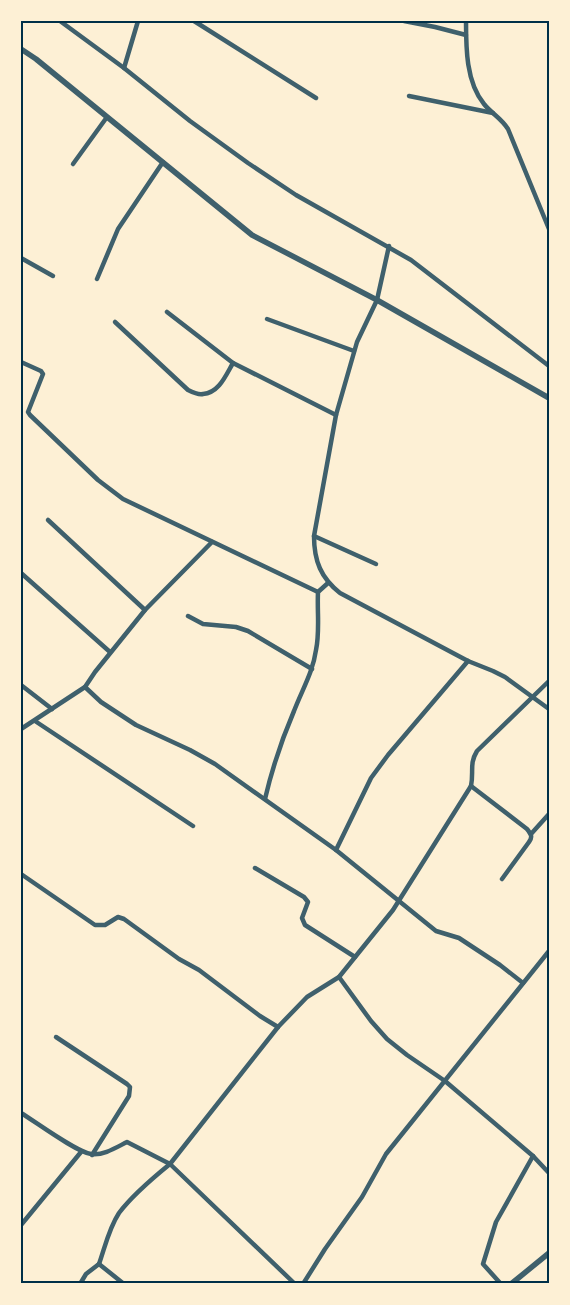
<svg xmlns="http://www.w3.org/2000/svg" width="570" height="1305" viewBox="0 0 570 1305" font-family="Inter,sans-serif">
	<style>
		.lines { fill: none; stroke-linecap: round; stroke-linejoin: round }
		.minor { stroke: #3f606c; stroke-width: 4.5 }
		.tertiary { stroke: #3f606c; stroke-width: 5.5 }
		.neatline { fill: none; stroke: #003049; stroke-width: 2 }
	</style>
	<rect width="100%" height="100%" fill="#fdf0d5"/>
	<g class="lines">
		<!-- minor -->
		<g class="minor">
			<path d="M60,21L124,68L190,121L248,163L296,195L411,260L549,366"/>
			<path d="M194,21L316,98"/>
			<path d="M404,21L435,27L466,35"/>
			<path d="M466,21C466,48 466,82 484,104C491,113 501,118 508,129L549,229"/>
			<path d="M124,68L138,21"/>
			<path d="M409,96L493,113"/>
			<path d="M73,164L107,117"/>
			<path d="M389,246L377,300L357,342L336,415L314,536C314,561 321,578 340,593L468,661L493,671L505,677L549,709"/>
			<path d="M21,258L53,276"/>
			<path d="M97,279L118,229L163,162"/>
			<path d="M167,312L233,363L336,415"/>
			<path d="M267,319L354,351"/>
			<path d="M115,322L188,390C192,392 199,395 203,394C219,393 226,375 233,363"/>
			<path d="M21,362L41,371L43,374L28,412L30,415L98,480L123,499L318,592"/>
			<path d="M48,520L145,610"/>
			<path d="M314,536L376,564"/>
			<path d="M21,573L110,652"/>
			<path d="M188,616L203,624L236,627L248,631L312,669"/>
			<path d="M21,685L52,709"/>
			<path d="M85,687L101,702L136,725L190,750L215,764L336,850L436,931L459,938L500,965L523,983"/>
			<path d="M35,721L193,826"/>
			<path d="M21,729L85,687L95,672L145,610L212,542"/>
			<path d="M471,786L527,829C531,834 533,837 529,842L502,879"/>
			<path d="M265,799C272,769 282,739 294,711C302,690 313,672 316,650C320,632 317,611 318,592L328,583"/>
			<path d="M531,834L549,814"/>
			<path d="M336,850L371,778L388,755L468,661"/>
			<path d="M255,868L304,897L308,902L302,918L305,925L355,957"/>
			<path d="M21,874L95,925H105L118,917L124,919L179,959L199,970L260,1016L278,1027"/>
			<path d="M339,977L371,1021L387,1039L407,1055L445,1081L533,1156L549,1173"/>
			<path d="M56,1037L127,1084L130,1087L129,1096L92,1155"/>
			<path d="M21,1113C36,1122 76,1152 91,1154C103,1156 117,1147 127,1142L170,1164L295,1284"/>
			<path d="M21,1225L81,1152"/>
			<path d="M99,1264C105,1247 109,1228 119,1213C131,1197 154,1177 170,1164L278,1027L307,997L339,977L393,910L471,786C474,772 469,764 477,751L549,681"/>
			<path d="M99,1264L124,1284"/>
			<path d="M80,1284L86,1274L99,1264"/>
			<path d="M303,1284L325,1249L362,1197L386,1154L549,951"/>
			<path d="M501,1284L483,1264L496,1222L533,1156"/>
		</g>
		<!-- tertiary -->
		<g class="tertiary">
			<path d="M21,49L36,59L252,235L377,300L549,398"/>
			<path d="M511,1284L549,1253"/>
		</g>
	</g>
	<!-- border -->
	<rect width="570" height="1305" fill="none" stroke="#fdf0d5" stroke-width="45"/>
	<rect x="22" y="22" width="526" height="1260" class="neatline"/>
</svg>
